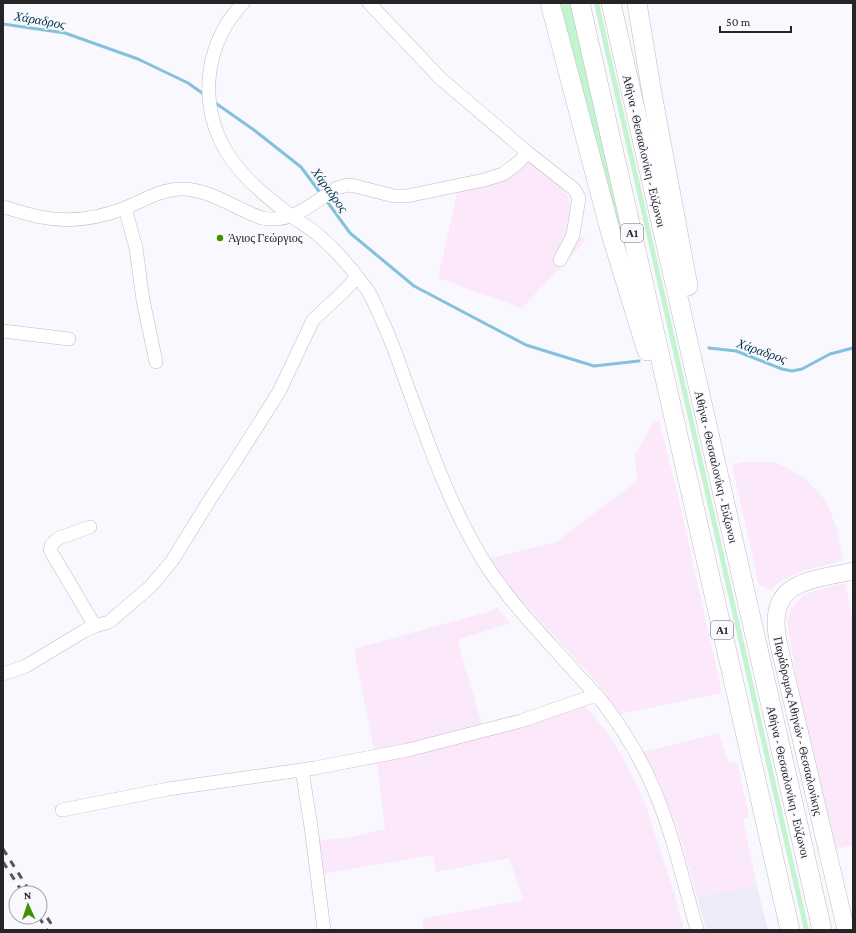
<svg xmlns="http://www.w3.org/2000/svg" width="856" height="933" viewBox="0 0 856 933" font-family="'Crimson Pro',serif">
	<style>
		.built { fill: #edebf8 }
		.industrial { fill: #fbe8fa }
		.green { fill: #c2f4cf }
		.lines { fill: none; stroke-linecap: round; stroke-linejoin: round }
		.stream { stroke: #84c1dc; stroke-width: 3 }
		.minor-casing { stroke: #bdbcc1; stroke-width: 14 }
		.major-casing { stroke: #bdbcc1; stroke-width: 18 }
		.highway-casing { stroke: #bdbcc1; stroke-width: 20 }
		.minor { stroke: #fff; stroke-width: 13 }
		.major { stroke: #fff; stroke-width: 17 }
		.highway { stroke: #fff; stroke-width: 19 }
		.rail { stroke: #575659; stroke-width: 3; stroke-dasharray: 7 7; stroke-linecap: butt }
		.poi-dot { fill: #3f9300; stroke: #f9f8fe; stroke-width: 1.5 }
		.labels { text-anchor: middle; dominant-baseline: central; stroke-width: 3; stroke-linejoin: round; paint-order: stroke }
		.shield { fill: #f9f8fe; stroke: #656467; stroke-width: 1 }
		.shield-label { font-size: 11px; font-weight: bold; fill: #252426 }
		.street-label { font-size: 12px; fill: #252426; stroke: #f9f8fe }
		.poi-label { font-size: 12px; fill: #252426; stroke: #f9f8fe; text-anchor: start }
		.water-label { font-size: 13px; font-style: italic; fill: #003648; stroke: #f9f8fe }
	</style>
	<rect width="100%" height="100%" fill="#f9f8fe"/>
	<!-- built -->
	<path class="built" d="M757,886L768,930H706L697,896Z"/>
	<!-- industrial -->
	<g class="industrial">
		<path d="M526,160L557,183L568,196L570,205L569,227L586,240L522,308L438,278L458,189Z"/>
		<path d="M659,420L678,496L722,693L620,714L598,684L509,586L487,559L556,542L637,481L635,455L654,422Z"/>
		<path d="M742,462H775L805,478L826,501L837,529L843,561L805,570L787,578L776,584L772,590L759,585L732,465Z"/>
		<path d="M845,583L853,621V845L836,849L799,694L787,620L793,606L803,596L814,591Z"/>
		<path d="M497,607L510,623L460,639L458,643L483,728L375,754L354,649L494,610Z"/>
		<path d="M585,706L604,728L624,759L645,803L675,896L684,930H424L422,919L523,900L509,858L436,872L433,855L322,874L317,841L352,837L385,829L377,763L482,737L561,714Z"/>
		<path d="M719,733L728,763L737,762L749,817L743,819L757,886L697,896L679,832L658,779L643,752Z"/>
	</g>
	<!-- green -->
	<g class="green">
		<path d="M558,3H572L644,326Z"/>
		<path d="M594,3H599L809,930H804Z"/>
	</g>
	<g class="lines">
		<!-- stream -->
		<g class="stream">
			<path d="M3,24L65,33L138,59L188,83L205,95"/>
			<path d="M214,102L254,130L301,167L321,194"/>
			<path d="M326,200L350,233L414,286L526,345L594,366L639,361"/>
			<path d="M709,348L736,351L782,369L792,371L802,369L830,354L853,348"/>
		</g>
		<defs>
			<g id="minor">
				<path d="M243,3C208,40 199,93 220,140C235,172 263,194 290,215C299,222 309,227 317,234C336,250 354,271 368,291C373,299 376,307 380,316C389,335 397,356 404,377C425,433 444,491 473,543C499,592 539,631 575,672C584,682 595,693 604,704C625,732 643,762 656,794C674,838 684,884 697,930"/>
				<path d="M527,152L574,189L579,198L573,235L560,260"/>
				<path d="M3,207C16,210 28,215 41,217C69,223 99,218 125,208C143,201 159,190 179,189C209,188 235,209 262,218C293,224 312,203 337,188L348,185L355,186L394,196H407L484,180L503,174L519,162L527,152L441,79L369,3"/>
				<path d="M125,208L136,248L143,300L156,362"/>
				<path d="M3,331L69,339"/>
				<path d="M90,527L59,538L52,544L50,550L95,626"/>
				<path d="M3,674L26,666L84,631L95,626L109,622L150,587L172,561L209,501L232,466L279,392L313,320L342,293L357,277"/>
				<path d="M302,770L311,827L324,930"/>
				<path d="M62,810L168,789L315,768L408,750L521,721L596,695"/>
			</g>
			<path id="major" d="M846,930L778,641C766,581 808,581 853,571"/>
			<g id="highway">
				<path d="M550,3L611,234L647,351"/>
				<path d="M580,3L790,930"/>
				<path d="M611,3L822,930"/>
				<path d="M637,3L651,88L688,286"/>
			</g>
		</defs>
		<!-- minor casing -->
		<use href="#minor" class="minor-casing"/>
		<!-- major casing -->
		<use href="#major" class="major-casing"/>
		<!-- highway casing -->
		<use href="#highway" class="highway-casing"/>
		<!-- minor -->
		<use href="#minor" class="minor"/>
		<!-- major -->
		<use href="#major" class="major"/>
		<!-- highway -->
		<use href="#highway" class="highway"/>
		<!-- rail -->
		<g class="rail">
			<path d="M3,849L31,893"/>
			<path d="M3,862L23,893"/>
			<path d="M40,906L55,930"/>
			<path d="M39,917L47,930"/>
		</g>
	</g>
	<!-- markers -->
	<circle class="poi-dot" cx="220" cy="238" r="4"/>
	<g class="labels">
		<!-- shield labels -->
		<g class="shield">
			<rect x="621" y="224" width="22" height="18" rx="3"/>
			<rect x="711" y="621" width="22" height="18" rx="3"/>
		</g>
		<g class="shield-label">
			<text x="632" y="233">Α1</text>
			<text x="722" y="630">Α1</text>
		</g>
		<!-- street labels -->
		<g class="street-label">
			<text transform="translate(644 151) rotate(77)">Αθήνα - Θεσσαλονίκη - Εύζωνοι</text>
			<text transform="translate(716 467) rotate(77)">Αθήνα - Θεσσαλονίκη - Εύζωνοι</text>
			<text transform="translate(798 726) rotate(77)">Παράδρομος Αθηνών - Θεσσαλονίκης</text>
			<text transform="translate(788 782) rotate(77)">Αθήνα - Θεσσαλονίκη - Εύζωνοι</text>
		</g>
		<!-- poi labels -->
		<g class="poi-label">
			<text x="228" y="238">Άγιος Γεώργιος</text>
		</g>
		<!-- water labels -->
		<g class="water-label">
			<text transform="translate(40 20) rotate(10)">Χάραδρος</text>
			<text transform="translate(330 190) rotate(54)">Χάραδρος</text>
			<text transform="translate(762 351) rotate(19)">Χάραδρος</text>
		</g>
	</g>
	<!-- border -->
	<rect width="856" height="933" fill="none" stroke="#252426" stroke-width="8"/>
	<!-- north arrow -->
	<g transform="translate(28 905) rotate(357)"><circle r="19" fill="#f9f8fe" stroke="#a4a3a8"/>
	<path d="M0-3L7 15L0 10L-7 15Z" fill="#3f9300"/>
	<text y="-6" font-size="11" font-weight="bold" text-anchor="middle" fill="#252426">N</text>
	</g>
	<!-- scale -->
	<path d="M720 26v6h71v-6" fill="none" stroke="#252426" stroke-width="2"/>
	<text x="726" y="26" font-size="12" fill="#252426" stroke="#f9f8fe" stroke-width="3" paint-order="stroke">50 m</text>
</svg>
